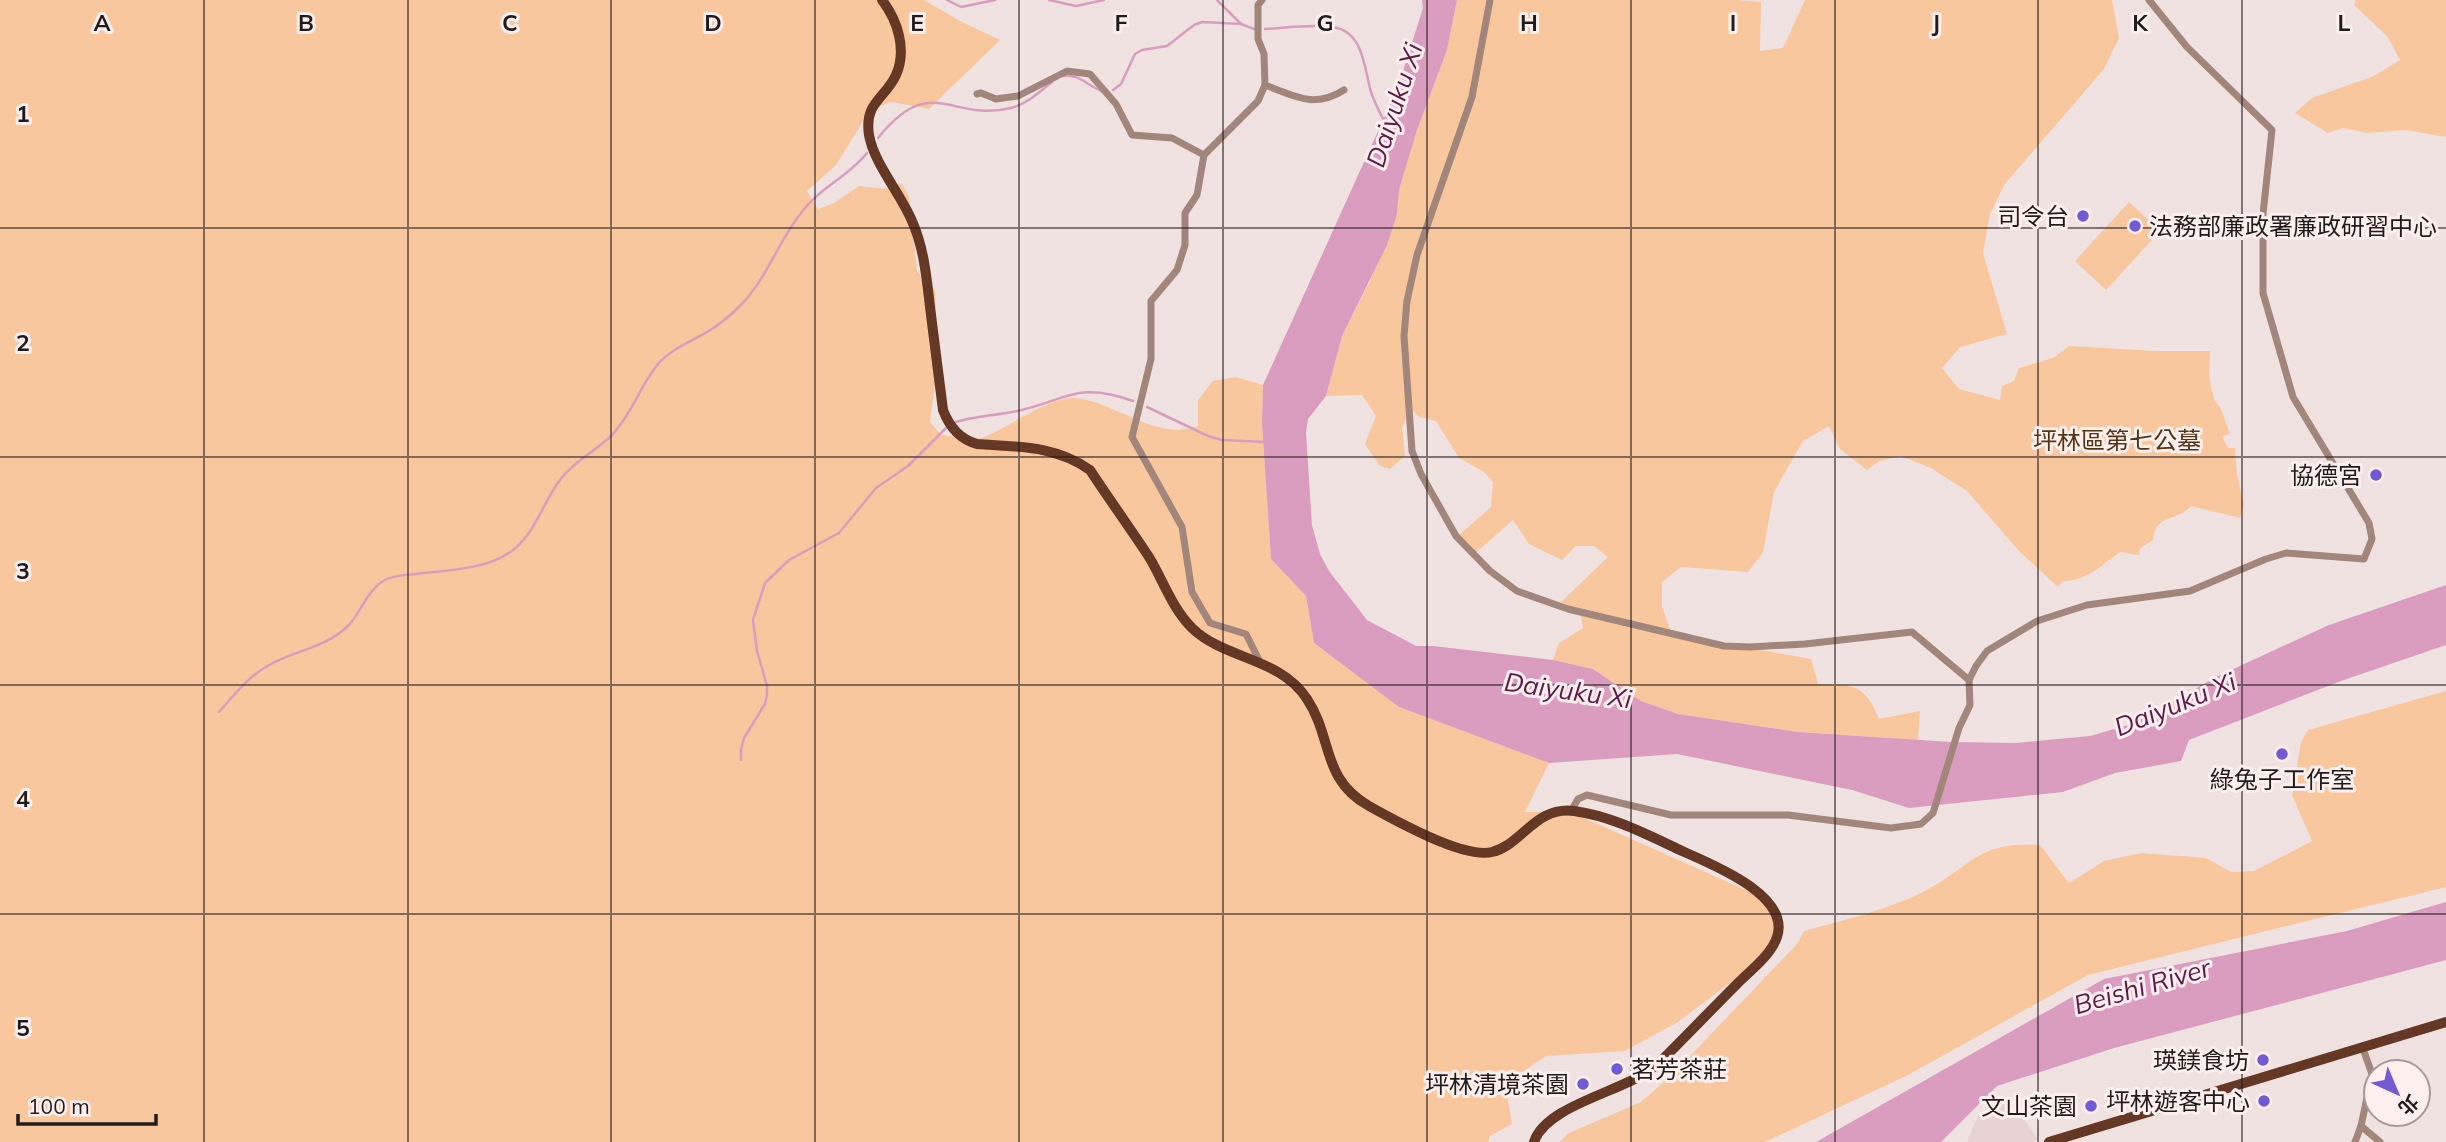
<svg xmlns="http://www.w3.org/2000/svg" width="2446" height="1142" viewBox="0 0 2446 1142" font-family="Mulish,'Noto Sans TC',sans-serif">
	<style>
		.built { fill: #e9d3d2 }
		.green { fill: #f9c79e }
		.water { fill: #db9dbf }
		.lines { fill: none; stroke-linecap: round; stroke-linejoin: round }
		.stream { stroke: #db9dbf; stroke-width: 2.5 }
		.minor { stroke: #a2857b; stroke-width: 7 }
		.primary { stroke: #653725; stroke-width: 10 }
		.grid { fill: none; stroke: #211c1c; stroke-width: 2; stroke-opacity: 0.55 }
		.poi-dot { fill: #725ad4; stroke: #fdefee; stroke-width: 2.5 }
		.labels { text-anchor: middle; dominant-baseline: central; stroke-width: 6; stroke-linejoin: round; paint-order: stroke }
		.poi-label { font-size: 24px; fill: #211c1c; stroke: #fdefee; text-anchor: end }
		.park-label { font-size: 24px; fill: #573412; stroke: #fdefee }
		.water-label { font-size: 26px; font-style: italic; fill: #611947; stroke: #fdefee }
		.grid-label { font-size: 23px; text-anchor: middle; font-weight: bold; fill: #211c1c; stroke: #fdefee; stroke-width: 6; stroke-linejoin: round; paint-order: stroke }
	</style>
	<rect width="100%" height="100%" fill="#efe2e1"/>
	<!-- built -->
	<path class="built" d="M2011,1101L2038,1139L2033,1142H1967L1979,1114Z"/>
	<!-- green -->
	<g class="green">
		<path d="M0,0H924L960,21L1000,40L929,109L891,102L870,110L836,165L807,191L818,209L834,203L859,186L885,189L901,183L909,196L917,271L935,291L937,368L930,422L941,435C953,436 967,440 979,438C986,438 993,432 999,430C1018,420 1053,397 1074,398C1116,401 1155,442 1198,426V400L1213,381L1236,377L1263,385L1262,423L1271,559L1306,596L1314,643L1399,707L1549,763L1525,812H1571L1759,896L1775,914L1776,938L1743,973L1678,1022L1625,1051L1546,1056L1505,1084L1512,1124L1490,1136L1488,1142H0Z"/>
		<path d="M1457,0H1738L1761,2L1760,51L1783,48L1805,0H2112L2119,38L2104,69L2004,185L1990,214L1983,253L2007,334L1960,347L1942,368L1959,389L2000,400L2002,386L2014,381L2019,368L2053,358L2069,346L2154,351H2210L2209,377L2214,399L2221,409L2230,434L2222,436L2228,448H2235L2237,474L2244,506L2240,518L2191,506C2175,523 2156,513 2153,540L2140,548L2139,555L2120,552C2102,565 2085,582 2063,581L2058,587L2019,551L1967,491L1931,468L1901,456L1879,461L1867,470L1840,449L1829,426L1803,441L1787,469L1774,492L1763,552L1748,572L1681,567L1662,582V607L1672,634L1811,659L1818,684C1852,685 1865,683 1879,719L1920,711L1918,740L1798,732L1678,714L1641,701L1593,669L1553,660L1559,643L1583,628L1580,612L1561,602L1608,557L1594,546H1576L1562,560L1529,544L1513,520L1473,555L1458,536L1491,507L1493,482L1484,472L1459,458L1436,421L1419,417L1410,408L1402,428L1405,456L1390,469L1380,466L1365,444L1376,416L1362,395L1326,396L1342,336L1370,281L1397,214L1399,190L1417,130L1447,50Z"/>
		<path d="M2356,0H2446V137L2406,130L2367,133L2343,128L2328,133L2295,113L2312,98L2374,76L2400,60L2387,36L2354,5Z"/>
		<path d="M2129,202L2160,231L2106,290L2075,261Z"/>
		<path d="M2446,691V887L2088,975L1908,1075L1765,1142H1560L1567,1134L1641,1102L1672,1075L1797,944L1804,931C1844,920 1885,911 1923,892C1972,867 1976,841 2040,845L2069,883L2104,861L2141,853L2206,858L2231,872L2254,871L2312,841L2292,795L2301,742L2308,730Z"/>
	</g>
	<!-- water -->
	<g class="water">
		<path d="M1422,0H1457L1447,50L1417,130L1399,190L1397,214L1387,245L1342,336L1326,396L1308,419L1306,433L1312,525L1320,554L1329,571L1367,620L1416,646H1433L1553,660L1593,669L1641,701L1678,714L1798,732L1951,742L2016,743L2090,736L2132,724L2218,676L2329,625L2446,585V645L2341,681L2189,740L2181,761L2115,773L2063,792L1909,808L1852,790L1677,754L1549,763L1399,707L1314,643L1306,596L1271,559L1262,423L1263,385L1398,87L1423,8Z"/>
		<path d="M2446,902V960L2114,1048L1997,1086L1941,1142H1816L2104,979L2347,931Z"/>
	</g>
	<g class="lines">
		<!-- stream -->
		<g class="stream">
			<path d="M947,0L961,7L995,0"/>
			<path d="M1049,0L1076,6L1104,0"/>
			<path d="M1217,0L1241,24L1254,29"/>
			<path d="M1265,29C1287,28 1310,24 1332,27C1364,31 1364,68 1371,92C1375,103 1379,112 1385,122"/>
			<path d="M1064,76C1081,74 1087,86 1102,91"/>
			<path d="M1113,90L1121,84L1135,54L1142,50L1167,46L1194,25L1202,22L1241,24"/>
			<path d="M878,138C932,71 950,123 1011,108C1027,104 1039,92 1052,82"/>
			<path d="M1147,407L1208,436L1222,440L1266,442"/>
			<path d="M953,423C973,416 992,416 1012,412C1065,402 1075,380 1133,401"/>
			<path d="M219,712C234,695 249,676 269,665C295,650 326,648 349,625C361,612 368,589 385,580C394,575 406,575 416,574C447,570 487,570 513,550C536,532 543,502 560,480C574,461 596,451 612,435C632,414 640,386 658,364C671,349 690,342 707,332C719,325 730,316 740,306C766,280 778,242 801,213C819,188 848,177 867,153"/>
			<path d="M741,760V749L744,738L765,704L767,695V686L757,651L753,620L765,583L789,560L839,533L876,488L908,466L946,428"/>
		</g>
		<!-- minor -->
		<g class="minor">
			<path d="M1490,0L1472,97L1417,255L1407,301L1404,336L1412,451L1421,474L1456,536L1490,571L1517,591L1568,609L1724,646L1750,647L1805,644L1912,632L1969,680"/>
			<path d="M1265,85C1295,96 1314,109 1344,90"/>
			<path d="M977,94L981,93L996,99L1018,96L1067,71L1090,74L1116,104L1132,135L1172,138L1204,155"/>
			<path d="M1260,662L1246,634L1210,623L1192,592L1182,527L1132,437L1151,359V301L1177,270L1185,245V213L1197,195L1204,155L1258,101L1265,85L1264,54L1258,39V5L1262,0"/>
			<path d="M1571,811L1578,799L1587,795L1671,815H1788L1891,828L1921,824L1933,813L1959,728L1970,705L1969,680L1976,666L1987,651L2037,621L2087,605L2190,591L2266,559L2286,553L2364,559L2372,539L2369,523L2293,397L2263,293V214L2272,130L2187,47L2149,0"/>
			<path d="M2361,1126L2380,1142"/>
			<path d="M2355,1142L2361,1126L2372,1074L2362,1046"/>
		</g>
		<!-- primary -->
		<g class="primary">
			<path d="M882,0C898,21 907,50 896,75C885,99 864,102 869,135C874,164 901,194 912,221C925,250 927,283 931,315C935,346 939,378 943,410C949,426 959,439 977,444C1017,447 1055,445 1090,470C1109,499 1130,528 1149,557C1163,580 1172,608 1192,628C1225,660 1280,657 1307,699C1333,738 1321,779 1369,806C1394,820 1464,859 1492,852C1522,845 1535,806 1574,811C1612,816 1648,835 1682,851C1711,864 1791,895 1777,937C1771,955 1751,970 1738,983C1713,1008 1689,1033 1664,1058C1658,1063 1653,1068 1647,1072C1618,1092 1545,1107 1534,1142"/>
			<path d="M2049,1142L2446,1022"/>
		</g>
	</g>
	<!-- grid -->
	<path class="grid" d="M204,0V1142M408,0V1142M611,0V1142M815,0V1142M1019,0V1142M1223,0V1142M1427,0V1142M1631,0V1142M1835,0V1142M2038,0V1142M2242,0V1142M0,228H2446M0,457H2446M0,685H2446M0,914H2446"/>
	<!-- markers -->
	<g class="poi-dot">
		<circle cx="2083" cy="216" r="7"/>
		<circle cx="2135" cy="226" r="7"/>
		<circle cx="2376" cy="475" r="7"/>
		<circle cx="2282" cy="754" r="7"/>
		<circle cx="2263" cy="1060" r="7"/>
		<circle cx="1617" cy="1069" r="7"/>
		<circle cx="1583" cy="1084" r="7"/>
		<circle cx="2264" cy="1101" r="7"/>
		<circle cx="2091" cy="1106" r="7"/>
	</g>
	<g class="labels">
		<!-- poi labels -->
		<g class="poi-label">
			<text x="2069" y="216">司令台</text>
			<text x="2149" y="226" text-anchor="start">法務部廉政署廉政研習中心</text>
			<text x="2362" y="475">協德宮</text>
			<text x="2282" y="779" text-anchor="middle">綠兔子工作室</text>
			<text x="2249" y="1060">瑛鎂食坊</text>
			<text x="1631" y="1069" text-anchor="start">茗芳茶莊</text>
			<text x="1569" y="1084">坪林清境茶園</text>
			<text x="2250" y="1101">坪林遊客中心</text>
			<text x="2077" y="1106">文山茶園</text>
		</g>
		<!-- park labels -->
		<g class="park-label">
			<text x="2117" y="440">坪林區第七公墓</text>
		</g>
		<!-- water labels -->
		<g class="water-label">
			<text transform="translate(1394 105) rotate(-72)">Daiyuku Xi</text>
			<text transform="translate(1568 690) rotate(8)">Daiyuku Xi</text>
			<text transform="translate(2175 704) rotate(-22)">Daiyuku Xi</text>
			<text transform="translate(2142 986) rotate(-16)">Beishi River</text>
		</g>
	</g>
	<g class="grid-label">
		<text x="102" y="31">A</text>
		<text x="306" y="31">B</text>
		<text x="510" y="31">C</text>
		<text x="713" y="31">D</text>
		<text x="917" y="31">E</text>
		<text x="1121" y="31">F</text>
		<text x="1325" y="31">G</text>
		<text x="1529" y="31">H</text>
		<text x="1733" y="31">I</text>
		<text x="1936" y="31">J</text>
		<text x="2140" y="31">K</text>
		<text x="2344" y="31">L</text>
		<text x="23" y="122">1</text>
		<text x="23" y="351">2</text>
		<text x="23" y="579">3</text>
		<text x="23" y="807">4</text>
		<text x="23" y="1036">5</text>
	</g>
	<!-- north arrow -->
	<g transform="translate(2397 1093) rotate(136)"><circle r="33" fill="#fdefee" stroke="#a59b9a" stroke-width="2"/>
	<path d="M0-5L12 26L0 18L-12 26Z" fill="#725ad4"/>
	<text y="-10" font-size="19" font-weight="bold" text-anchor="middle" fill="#211c1c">北</text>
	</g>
	<!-- scale -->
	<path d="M18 1114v10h138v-10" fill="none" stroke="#211c1c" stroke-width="3.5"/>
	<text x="28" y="1114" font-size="21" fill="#211c1c" stroke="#fdefee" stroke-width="5" paint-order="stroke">100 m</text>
</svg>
